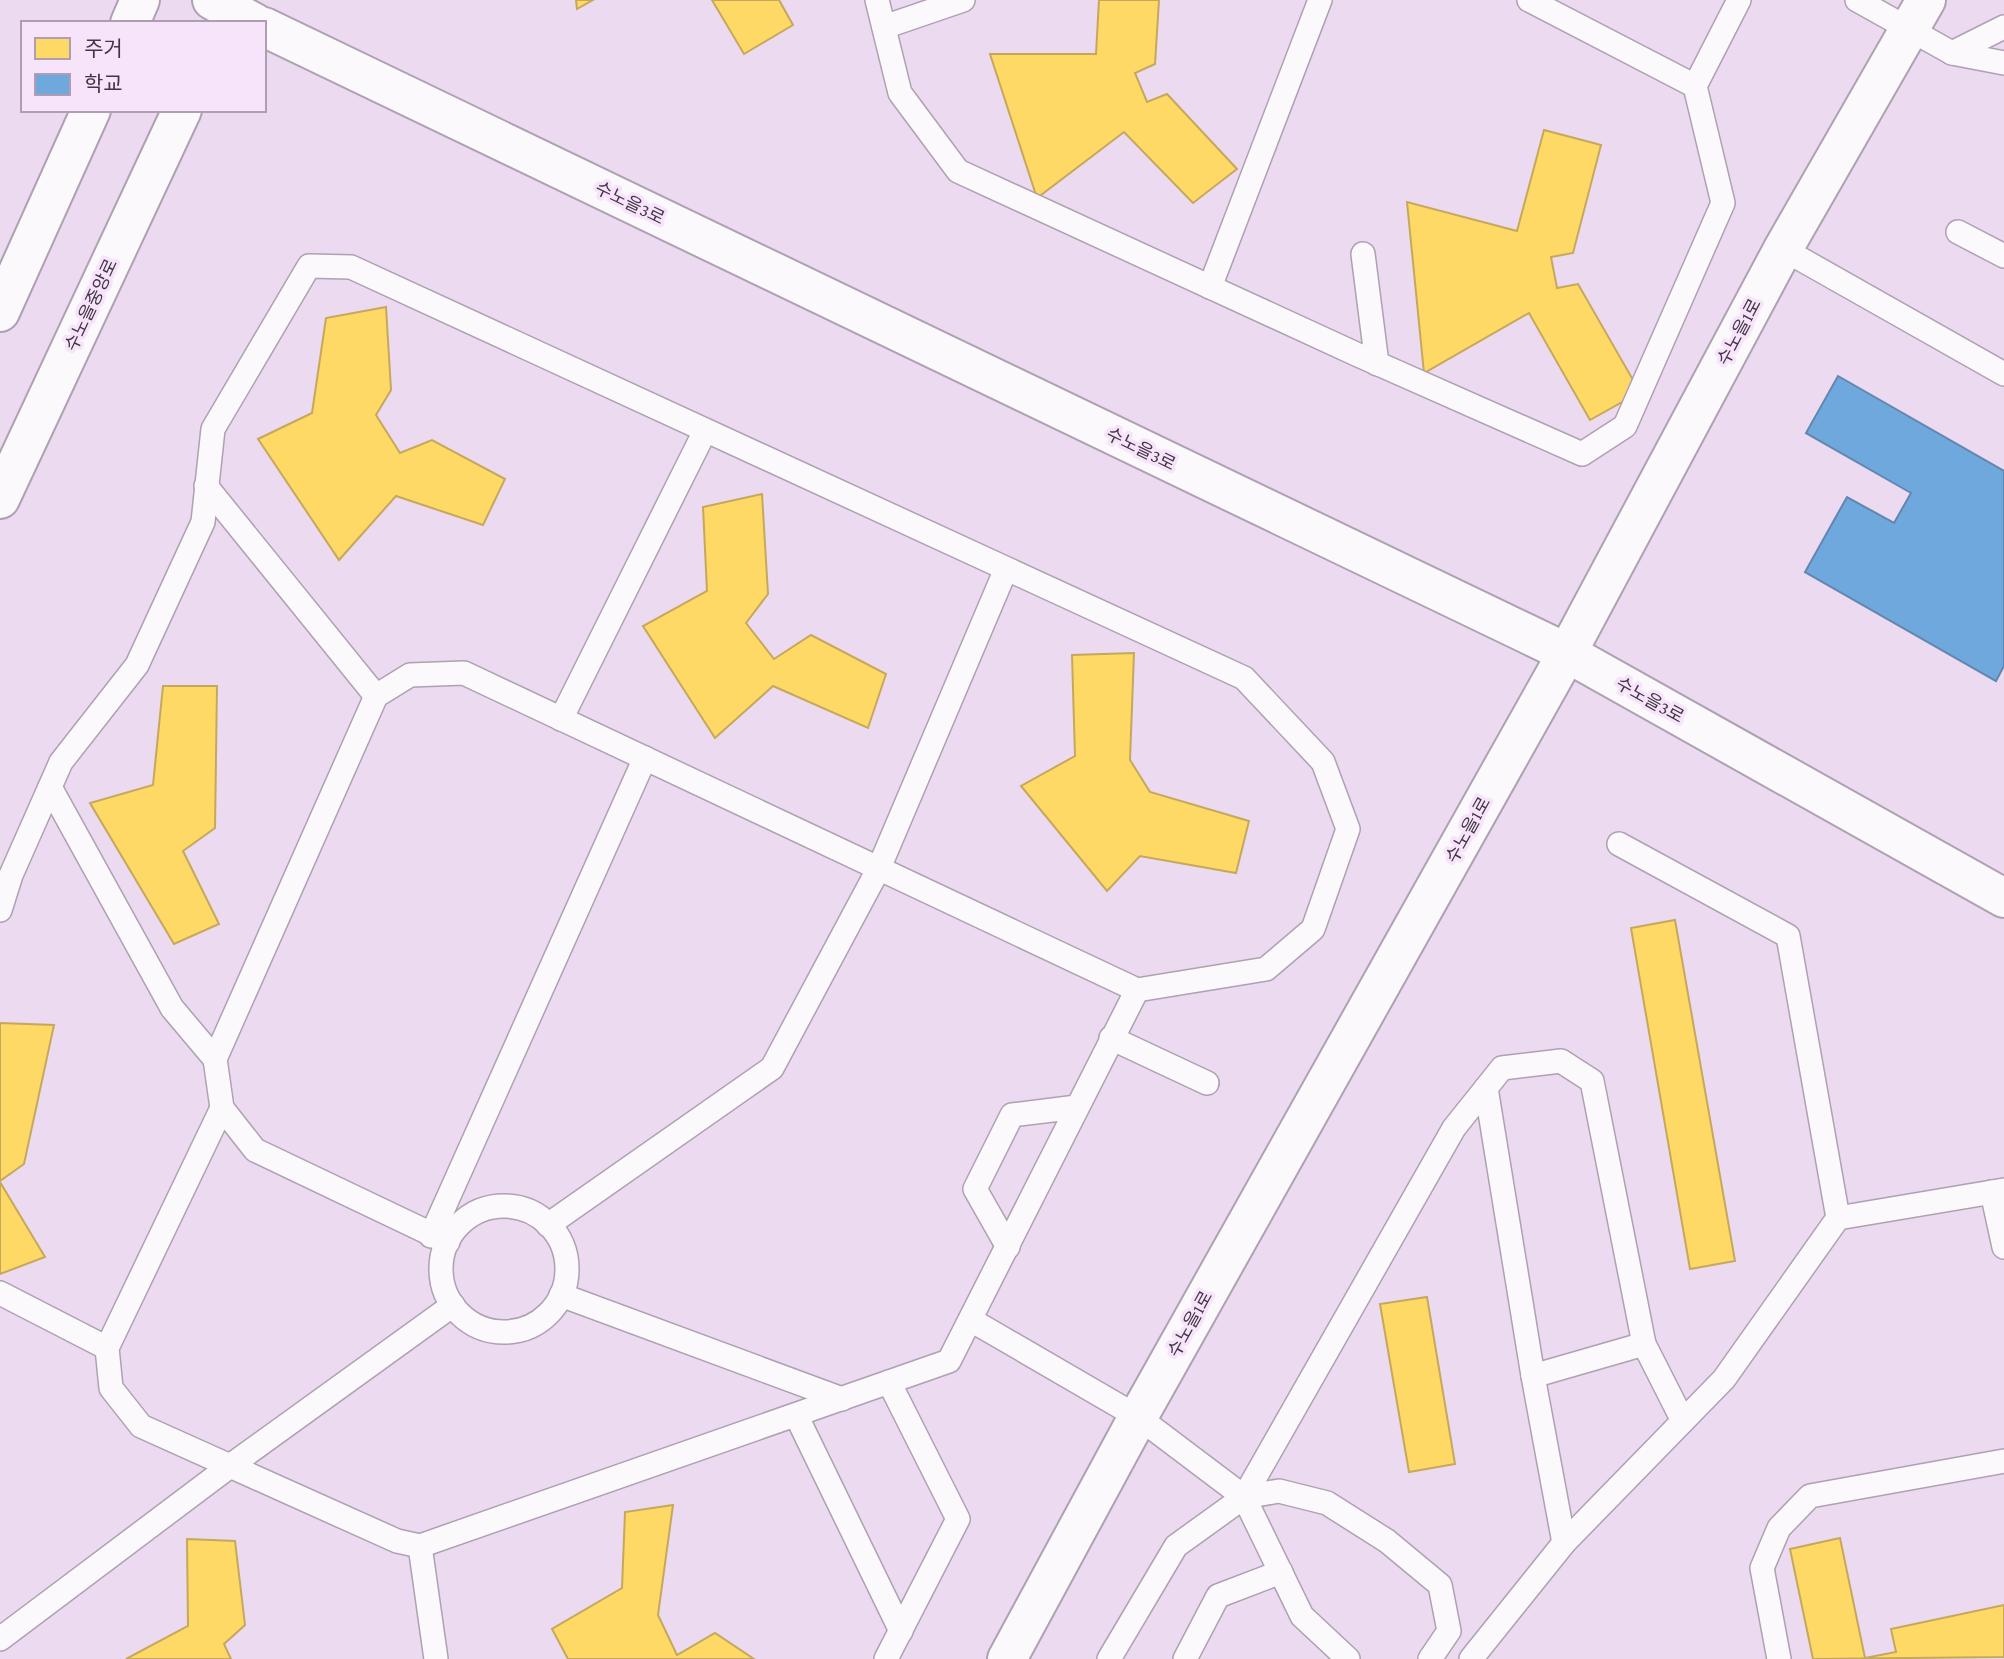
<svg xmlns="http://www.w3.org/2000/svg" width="2004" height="1659" viewBox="0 0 2004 1659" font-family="'Crimson Pro','Noto Sans KR',serif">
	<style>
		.homes { fill: #ffd966; stroke: #c6a85c; stroke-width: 2 }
		.schools { fill: #6fa8dc; stroke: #6286af; stroke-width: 2 }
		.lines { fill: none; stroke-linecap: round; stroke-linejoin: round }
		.lane-casing { stroke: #aea1b1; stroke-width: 26 }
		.secondary-casing { stroke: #aea1b1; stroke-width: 42 }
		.lane { stroke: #fcf9fd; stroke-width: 23 }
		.secondary { stroke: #fcf9fd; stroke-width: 38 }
		.labels { text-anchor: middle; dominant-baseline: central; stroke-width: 7; stroke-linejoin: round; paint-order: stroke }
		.street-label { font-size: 18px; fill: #423645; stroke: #f7e4fb }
	</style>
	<rect width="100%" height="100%" fill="#ebdaf0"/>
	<!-- homes -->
	<g class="homes">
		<path d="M576,0H593L577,9Z"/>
		<path d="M712,0H779L793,25L744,54Z"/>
		<path d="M1099,0H1159L1155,64L1135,73L1147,102L1167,94L1237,169L1193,203L1124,132L1037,198L990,54H1096Z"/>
		<path d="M1544,130L1601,145L1573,253L1551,257L1557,288L1578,284L1640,392L1590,420L1529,313L1424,373L1407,202L1517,231Z"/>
		<path d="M386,307L391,390L376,415L400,453L432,440L505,479L483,525L396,496L339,560L258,439L312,413L326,318Z"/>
		<path d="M762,494L768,594L746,623L774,659L811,635L886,674L868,728L773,686L715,738L643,626L707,591L703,507Z"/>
		<path d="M1134,653L1130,760L1150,792L1249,821L1236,873L1140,856L1107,891L1021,786L1075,756L1072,655Z"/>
		<path d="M163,686H217L215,828L183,851L219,924L174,944L90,803L153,785Z"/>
		<path d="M1675,920L1735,1261L1690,1269L1631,928Z"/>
		<path d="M0,1023L54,1025L24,1164L0,1181Z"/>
		<path d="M0,1182L45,1257L0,1274Z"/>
		<path d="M1427,1297L1455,1464L1409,1472L1380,1304Z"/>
		<path d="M673,1505L658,1615L677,1655L715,1633L754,1659H568L552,1629L622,1588L625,1512Z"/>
		<path d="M1840,1538L1865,1658L1896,1652L1891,1629L2004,1605V1657L1813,1659L1790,1549Z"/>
		<path d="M187,1539L235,1541L245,1625L224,1644L231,1659H126L188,1626Z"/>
	</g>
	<!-- schools -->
	<path class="schools" d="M1838,376L2004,471V666L1996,681L1805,572L1847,497L1894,523L1911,493L1806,433Z"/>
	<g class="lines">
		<defs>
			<g id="lane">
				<path d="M877,0L900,93L958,171L1356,354L1582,454L1625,426L1723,203L1695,86L1739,0"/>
				<path d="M1529,0L1695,86"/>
				<path d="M1857,0L1952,53L2004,63"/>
				<path d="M884,27L963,0"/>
				<path d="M1952,53L2004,27"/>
				<path d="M1958,232L2004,256"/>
				<path d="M1783,249L2004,374"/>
				<path d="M1363,254L1377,364"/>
				<path d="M1210,287L1320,0"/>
				<path d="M206,486L376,696"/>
				<path d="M561,719L705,431"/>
				<path d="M50,787L172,1008L215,1059"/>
				<path d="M1619,844L1788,936L1838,1218"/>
				<path d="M0,910L11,875L61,762L137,665L203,522L213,429L309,266L351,267L1244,678L1323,762L1348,829L1313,929L1266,969L1137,990L464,673L410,675L376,696L215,1059L222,1108L255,1150L448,1242"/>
				<path d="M1111,1038L1207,1083"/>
				<path d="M1486,1088L1533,1376L1564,1543"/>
				<path d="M222,1108L107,1348L111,1388L141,1426L397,1541L420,1546L949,1361L1137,990"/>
				<path d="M1992,1192L2004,1247"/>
				<circle cx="504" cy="1269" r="63"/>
				<path d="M548,1225L772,1068L879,868L1006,569"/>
				<path d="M431,1236L645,758"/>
				<path d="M1008,1247L975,1189L1012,1115L1077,1107"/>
				<path d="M0,1293L107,1348"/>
				<path d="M561,1295L842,1399"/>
				<path d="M971,1320L1138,1417L1244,1497L1302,1616L1348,1659"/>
				<path d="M1533,1376L1644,1344"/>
				<path d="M796,1415L901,1631"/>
				<path d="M1244,1497L1279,1491L1327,1503L1387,1541L1440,1585L1449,1631L1430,1659"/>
				<path d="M420,1546L436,1659"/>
				<path d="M0,1639L230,1466L453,1305"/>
				<path d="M886,1659L958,1519L889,1382"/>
				<path d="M1109,1659L1176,1546L1244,1497L1454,1128L1502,1068L1561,1061L1592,1081L1644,1344L1683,1421"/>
				<path d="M1185,1659L1218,1596L1281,1572"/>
				<path d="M1471,1659L1564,1543L1724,1379L1838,1218L2004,1190"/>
				<path d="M1779,1659L1762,1568L1779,1528L1810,1496L2004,1461"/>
			</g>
			<g id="secondary">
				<path d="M212,0L255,23"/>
				<path d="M130,23L140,0"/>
				<path d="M264,27L1567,653L2004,898"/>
				<path d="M0,312L91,110"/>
				<path d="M0,499L182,110"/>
				<path d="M1007,1659L1138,1417L1567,653L1783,249L1926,0"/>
			</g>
		</defs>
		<!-- lane casing -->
		<use href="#lane" class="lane-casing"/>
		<!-- secondary casing -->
		<use href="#secondary" class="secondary-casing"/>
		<!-- lane -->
		<use href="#lane" class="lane"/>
		<!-- secondary -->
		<use href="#secondary" class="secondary"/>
	</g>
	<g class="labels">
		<!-- street labels -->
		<g class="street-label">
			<text transform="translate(630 203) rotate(26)">수노을3로</text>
			<text transform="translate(91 305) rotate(-65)">수노을중앙로</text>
			<text transform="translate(1739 332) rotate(-62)">수노을1로</text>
			<text transform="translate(1141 449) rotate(26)">수노을3로</text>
			<text transform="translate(1650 700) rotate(29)">수노을3로</text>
			<text transform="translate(1468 830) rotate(-61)">수노을1로</text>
			<text transform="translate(1190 1324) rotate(-61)">수노을1로</text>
		</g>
	</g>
	<!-- legend -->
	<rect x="21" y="21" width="245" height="91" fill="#f7e4fb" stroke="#af9eb2" stroke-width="2"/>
	<rect x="35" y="38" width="35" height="21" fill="#ffd966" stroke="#af9eb2" stroke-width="2"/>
	<text x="84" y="56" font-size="21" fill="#423645">주거</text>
	<rect x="35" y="74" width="35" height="21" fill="#6fa8dc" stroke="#af9eb2" stroke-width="2"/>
	<text x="84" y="91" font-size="21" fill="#423645">학교</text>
</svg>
